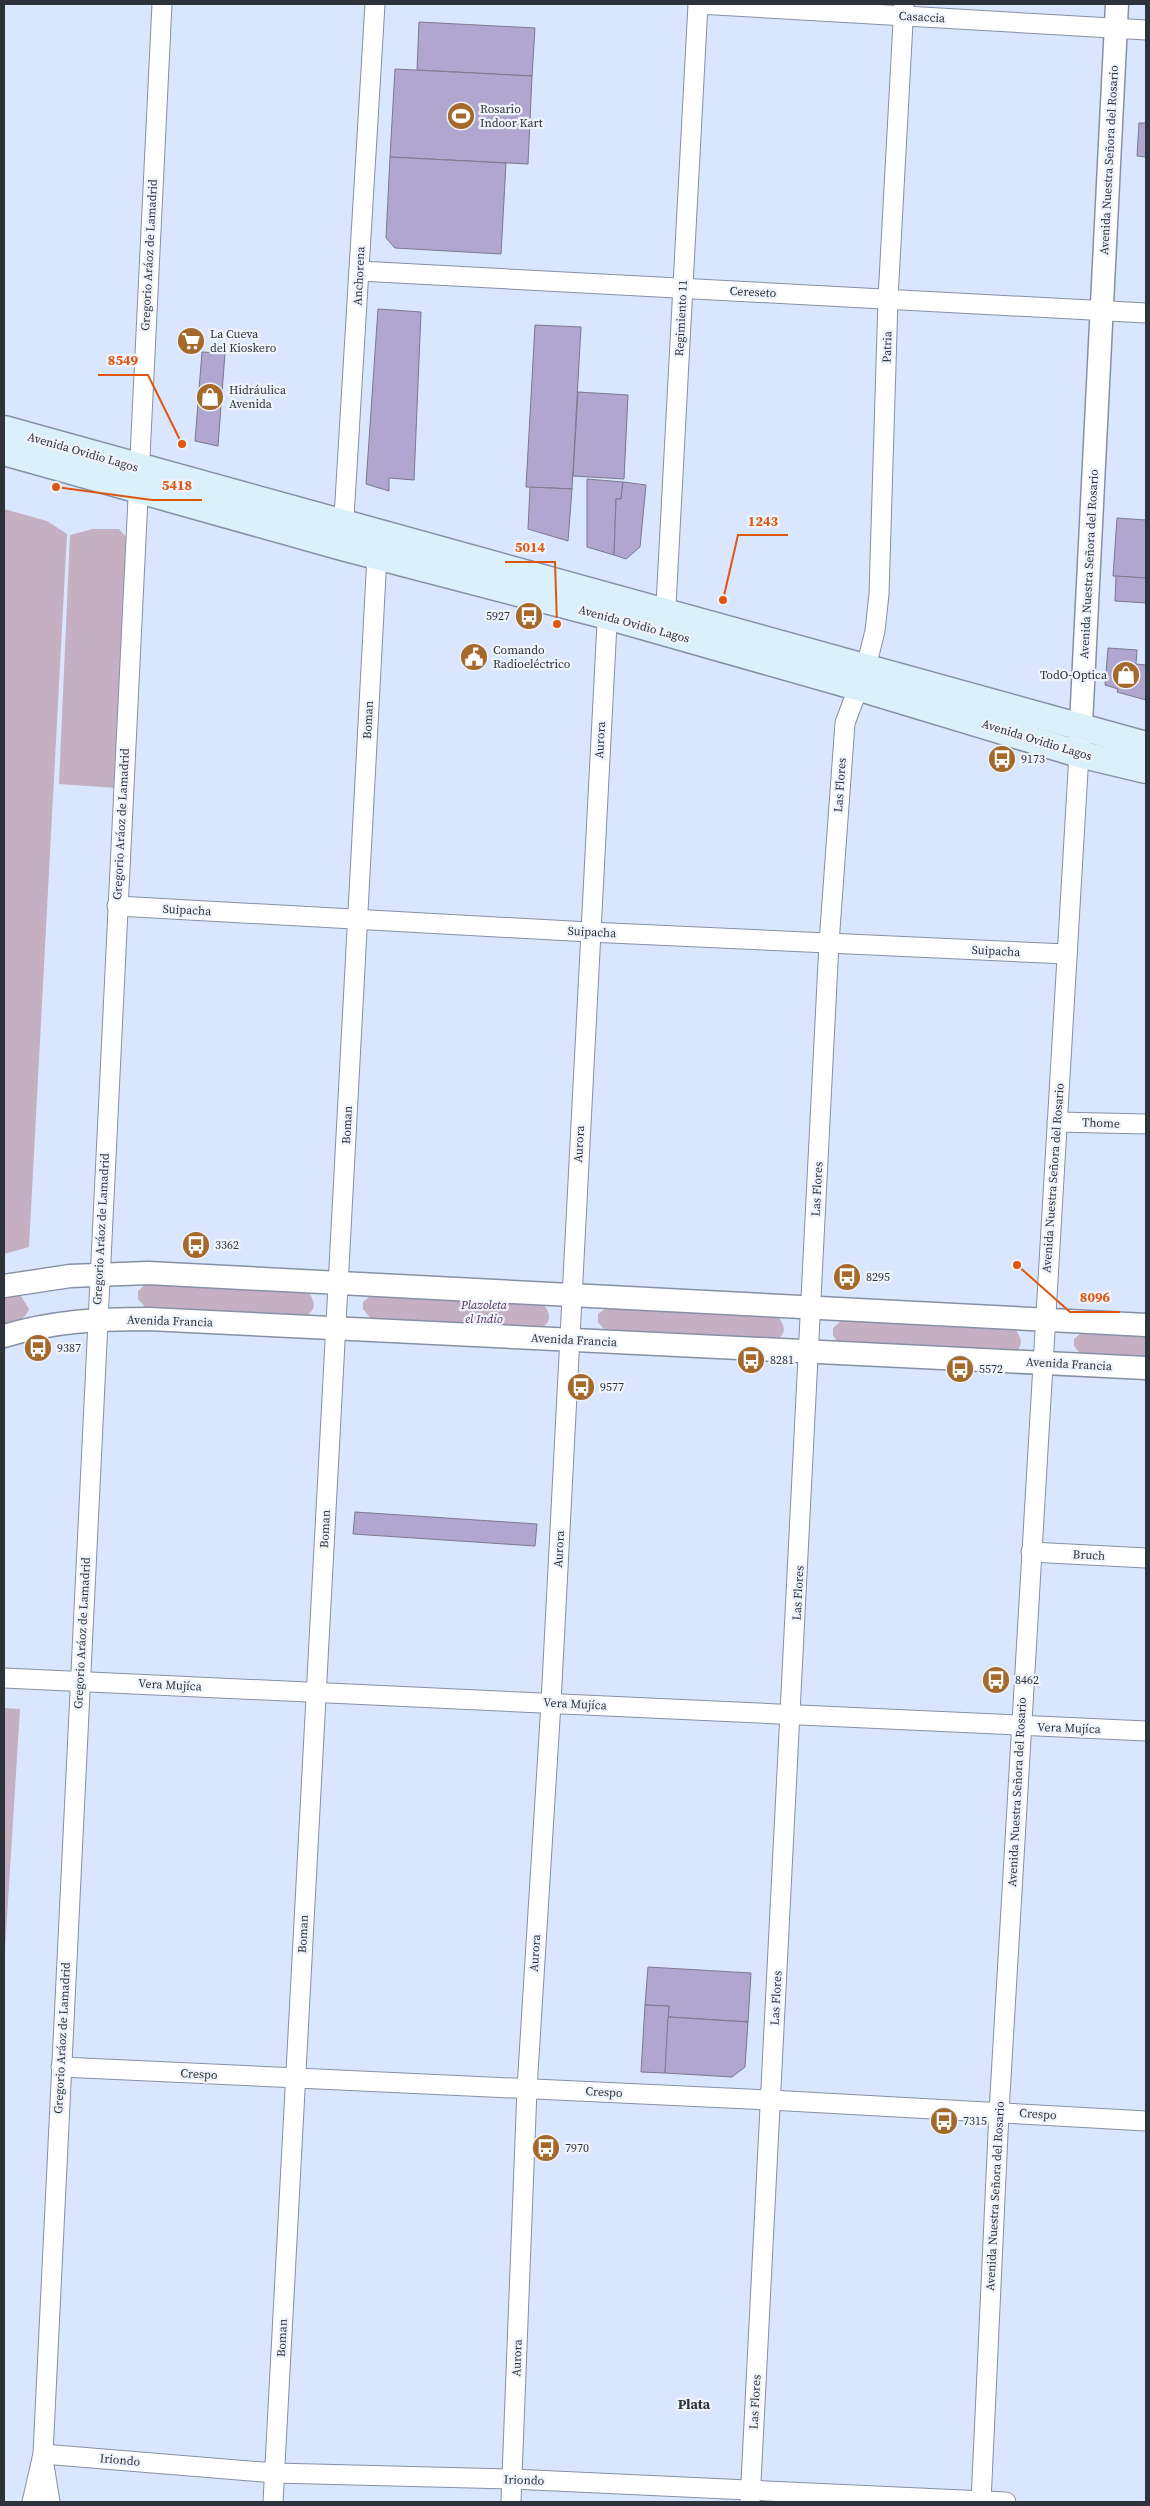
<svg xmlns="http://www.w3.org/2000/svg" width="1150" height="2506" viewBox="0 0 1150 2506" font-family="'Source Serif 4',serif">
	<style>
		.green { fill: #c4afc3 }
		.building { fill: #b0a6cf; stroke: #7c778d }
		.lines { fill: none; stroke-linecap: round; stroke-linejoin: round }
		.minor-casing { stroke: #8690a5; stroke-width: 21 }
		.tertiary-casing { stroke: #8690a5; stroke-width: 25 }
		.secondary-casing { stroke: #8690a5; stroke-width: 29 }
		.minor { stroke: #fff; stroke-width: 19 }
		.tertiary { stroke: #fff; stroke-width: 22 }
		.secondary { stroke: #daf0fb; stroke-width: 26 }
		.labels { text-anchor: middle; dominant-baseline: central; stroke-width: 4.5; stroke-linejoin: round; paint-order: stroke }
		.street-label { font-size: 12px; fill: #2e323b; stroke: #eef3fc }
		.poi-label { font-size: 12px; fill: #2e323b; stroke: #eef3fc; text-anchor: start }
		.park-label { font-size: 12px; font-style: italic; fill: #582d58; stroke: #eef3fc }
		.neighbourhood-label { font-size: 14px; font-weight: bold; fill: #2e323b; stroke: #eef3fc }
		.leader { fill: none; stroke: #df570e; stroke-width: 2 }
		.callout-dot { fill: #df570e; stroke: #eef3fc; stroke-width: 2 }
		.callout-label { font-size: 14px; text-anchor: middle; font-weight: bold; fill: #df570e; stroke: #eef3fc; stroke-width: 4.5; stroke-linejoin: round; paint-order: stroke }
	</style>
	<rect width="100%" height="100%" fill="#dae6fd"/>
	<!-- green -->
	<g class="green">
		<path d="M4,509L47,521L67,534L29,1247L4,1254Z"/>
		<path d="M93,529H119L127,538L116,788L59,784L70,535Z"/>
		<path d="M148,1282L308,1292C315,1301 317,1309 306,1316L147,1309L138,1299V1291Z"/>
		<path d="M374,1293L543,1304C551,1313 552,1322 541,1328L372,1320L363,1309V1302Z"/>
		<path d="M15,1294L21,1296L29,1309C24,1321 16,1323 4,1326V1296Z"/>
		<path d="M609,1306L778,1317C785,1325 787,1334 776,1340L607,1333L598,1322V1314Z"/>
		<path d="M843,1319L1015,1329C1022,1338 1024,1347 1013,1353L837,1342L833,1335V1328Z"/>
		<path d="M1085,1330L1146,1333V1360L1083,1357L1074,1346V1339Z"/>
		<path d="M4,1708L20,1709L4,1965Z"/>
	</g>
	<!-- building -->
	<g class="building">
		<path d="M419,22L535,28L532,76L417,70Z"/>
		<path d="M395,69L532,76L528,164L390,157Z"/>
		<path d="M1139,123H1146V157L1137,156Z"/>
		<path d="M390,157L506,163L501,254L395,248L386,238Z"/>
		<path d="M378,309L421,312L414,480L389,478V491L366,484Z"/>
		<path d="M535,325L581,327L572,489L526,487Z"/>
		<path d="M202,352L225,353L218,446L195,441Z"/>
		<path d="M578,392L628,395L624,479L573,476Z"/>
		<path d="M587,479L623,482L621,499H616L614,555L587,547Z"/>
		<path d="M623,482L646,485L640,547L626,559L614,555L616,499H621Z"/>
		<path d="M530,487L572,489L568,541L528,529Z"/>
		<path d="M1117,518L1146,520V578L1113,576Z"/>
		<path d="M1116,576L1146,578V603L1115,601Z"/>
		<path d="M1108,648L1137,650L1136,664L1146,665V700L1117,692L1118,689L1105,685Z"/>
		<path d="M355,1512L537,1524L535,1546L353,1534Z"/>
		<path d="M648,1967L751,1973L748,2022L668,2017L669,2006L645,2005Z"/>
		<path d="M645,2005L669,2006L665,2073L641,2072Z"/>
		<path d="M668,2017L748,2022L745,2067L732,2077L665,2073Z"/>
	</g>
	<g class="lines">
		<defs>
			<g id="minor">
				<path d="M698,4L1146,30"/>
				<path d="M359,271L1146,313"/>
				<path d="M343,534L375,4"/>
				<path d="M665,624L698,4"/>
				<path d="M117,906L589,932L1067,954"/>
				<path d="M1057,1122L1146,1124"/>
				<path d="M1031,1552L1146,1558"/>
				<path d="M4,1678L1146,1731"/>
				<path d="M61,2067L770,2100L1146,2121"/>
				<path d="M43,2454L275,2473L512,2479L1006,2502"/>
				<path d="M44,2465L50,2502"/>
				<path d="M32,2502L43,2454L162,4"/>
				<path d="M273,2502L377,556"/>
				<path d="M511,2502L527,2089L551,1703L608,604"/>
				<path d="M750,2502L829,943L845,723L866,667L875,631L879,594L888,299L904,4"/>
				<path d="M981,2502L999,2112L1079,754"/>
			</g>
			<g id="tertiary">
				<path d="M1080,744L1117,4"/>
				<path d="M4,1286L70,1276L148,1273L1146,1325"/>
				<path d="M4,1336C54,1321 97,1319 149,1319L1146,1368"/>
			</g>
			<g id="secondary">
				<path d="M4,429L1146,745"/>
				<path d="M4,452L342,547L607,616L857,687L1079,754L1146,770"/>
			</g>
		</defs>
		<!-- minor casing -->
		<use href="#minor" class="minor-casing"/>
		<!-- tertiary casing -->
		<use href="#tertiary" class="tertiary-casing"/>
		<!-- secondary casing -->
		<use href="#secondary" class="secondary-casing"/>
		<!-- minor -->
		<use href="#minor" class="minor"/>
		<!-- tertiary -->
		<use href="#tertiary" class="tertiary"/>
		<!-- secondary -->
		<use href="#secondary" class="secondary"/>
	</g>
	<!-- icons -->
	<defs>
		<symbol id="stadium-disc" viewBox="-11 -11 22 22"><circle r="9.5" fill="#a5692c" stroke="#eef3fc"/><path d="M0-5a6.5 5 0 1 0 0 10a6.5 5 0 1 0 0-10ZM-3.5-1.8h7v3.6h-7Z" fill="#fff"/></symbol>
		<symbol id="supermarket-disc" viewBox="-11 -11 22 22"><circle r="9.5" fill="#a5692c" stroke="#eef3fc"/><path d="M-6-5.5h2.5l.6 2H6L4.5 2H-2.5L-4.4-4H-6ZM-1.5 3.2a1.3 1.3 0 1 0 .1 0ZM3 3.2a1.3 1.3 0 1 0 .1 0Z" fill="#fff"/></symbol>
		<symbol id="shop-disc" viewBox="-11 -11 22 22"><circle r="9.5" fill="#a5692c" stroke="#eef3fc"/><path d="M-5-2.5h2.3a2.7 3.5 0 0 1 5.4 0H5L5.5 6h-11ZM-1.5-2.5h3a1.5 2.3 0 0 0-3 0Z" fill="#fff"/></symbol>
		<symbol id="bus-disc" viewBox="-11 -11 22 22"><circle r="9.5" fill="#a5692c" stroke="#eef3fc"/><path d="M-5-6H5V4H4V6H2V4H-2V6H-4V4H-5ZM-3.5-4V0h7V-4ZM-3.5 1.2v1.5H-2V1.2ZM2 1.2v1.5H3.5V1.2Z" fill="#fff"/></symbol>
		<symbol id="civic-disc" viewBox="-11 -11 22 22"><circle r="9.5" fill="#a5692c" stroke="#eef3fc"/><path d="M-.6-6.5H3V-4.5H.6V-3L4-1V1h2V6H-6V1h2V-1L-.6-3ZM-1.2 2.5V6h2.4V2.5Z" fill="#fff"/></symbol>
	</defs>
	<g fill-rule="evenodd">
		<use href="#stadium-disc" x="445" y="100" width="32" height="32"/>
		<use href="#supermarket-disc" x="175" y="325" width="32" height="32"/>
		<use href="#shop-disc" x="194" y="381" width="32" height="32"/>
		<use href="#bus-disc" x="513" y="600" width="32" height="32"/>
		<use href="#civic-disc" x="458" y="641" width="32" height="32"/>
		<use href="#shop-disc" x="1110" y="659" width="32" height="32"/>
		<use href="#bus-disc" x="986" y="743" width="32" height="32"/>
		<use href="#bus-disc" x="180" y="1229" width="32" height="32"/>
		<use href="#bus-disc" x="831" y="1261" width="32" height="32"/>
		<use href="#bus-disc" x="22" y="1332" width="32" height="32"/>
		<use href="#bus-disc" x="735" y="1344" width="32" height="32"/>
		<use href="#bus-disc" x="944" y="1353" width="32" height="32"/>
		<use href="#bus-disc" x="565" y="1371" width="32" height="32"/>
		<use href="#bus-disc" x="980" y="1664" width="32" height="32"/>
		<use href="#bus-disc" x="928" y="2105" width="32" height="32"/>
		<use href="#bus-disc" x="530" y="2132" width="32" height="32"/>
	</g>
	<g class="labels">
		<!-- street labels -->
		<g class="street-label">
			<text transform="translate(922 17) rotate(3)">Casaccia</text>
			<text transform="translate(1109 160) rotate(-87)">Avenida Nuestra Señora del Rosario</text>
			<text transform="translate(149 255) rotate(-87)">Gregorio Aráoz de Lamadrid</text>
			<text transform="translate(359 276) rotate(-87)">Anchorena</text>
			<text transform="translate(753 292) rotate(3)">Cereseto</text>
			<text transform="translate(681 318) rotate(-87)">Regimiento 11</text>
			<text transform="translate(887 347) rotate(-88)">Patria</text>
			<text transform="translate(83 452) rotate(16)">Avenida Ovidio Lagos</text>
			<text transform="translate(1089 564) rotate(-87)">Avenida Nuestra Señora del Rosario</text>
			<text transform="translate(634 624) rotate(15)">Avenida Ovidio Lagos</text>
			<text transform="translate(368 720) rotate(-87)">Boman</text>
			<text transform="translate(600 740) rotate(-87)">Aurora</text>
			<text transform="translate(1037 740) rotate(17)">Avenida Ovidio Lagos</text>
			<text transform="translate(840 785) rotate(-86)">Las Flores</text>
			<text transform="translate(121 824) rotate(-87)">Gregorio Aráoz de Lamadrid</text>
			<text transform="translate(187 910) rotate(3)">Suipacha</text>
			<text transform="translate(592 932) rotate(3)">Suipacha</text>
			<text transform="translate(996 951) rotate(3)">Suipacha</text>
			<text transform="translate(1101 1123) rotate(2)">Thome</text>
			<text transform="translate(347 1125) rotate(-87)">Boman</text>
			<text transform="translate(579 1144) rotate(-87)">Aurora</text>
			<text transform="translate(1053 1178) rotate(-86)">Avenida Nuestra Señora del Rosario</text>
			<text transform="translate(817 1189) rotate(-87)">Las Flores</text>
			<text transform="translate(101 1229) rotate(-87)">Gregorio Aráoz de Lamadrid</text>
			<text transform="translate(170 1321) rotate(2)">Avenida Francia</text>
			<text transform="translate(574 1340) rotate(3)">Avenida Francia</text>
			<text transform="translate(1069 1364) rotate(3)">Avenida Francia</text>
			<text transform="translate(325 1529) rotate(-87)">Boman</text>
			<text transform="translate(559 1549) rotate(-87)">Aurora</text>
			<text transform="translate(1089 1555) rotate(3)">Bruch</text>
			<text transform="translate(798 1593) rotate(-87)">Las Flores</text>
			<text transform="translate(82 1633) rotate(-87)">Gregorio Aráoz de Lamadrid</text>
			<text transform="translate(170 1685) rotate(3)">Vera Mujíca</text>
			<text transform="translate(575 1704) rotate(3)">Vera Mujíca</text>
			<text transform="translate(1069 1728) rotate(2)">Vera Mujíca</text>
			<text transform="translate(1017 1792) rotate(-87)">Avenida Nuestra Señora del Rosario</text>
			<text transform="translate(303 1934) rotate(-87)">Boman</text>
			<text transform="translate(535 1953) rotate(-86)">Aurora</text>
			<text transform="translate(776 1998) rotate(-87)">Las Flores</text>
			<text transform="translate(62 2038) rotate(-87)">Gregorio Aráoz de Lamadrid</text>
			<text transform="translate(199 2074) rotate(3)">Crespo</text>
			<text transform="translate(604 2092) rotate(3)">Crespo</text>
			<text transform="translate(1038 2114) rotate(4)">Crespo</text>
			<text transform="translate(995 2196) rotate(-87)">Avenida Nuestra Señora del Rosario</text>
			<text transform="translate(282 2338) rotate(-87)">Boman</text>
			<text transform="translate(517 2358) rotate(-88)">Aurora</text>
			<text transform="translate(755 2402) rotate(-87)">Las Flores</text>
			<text transform="translate(120 2460) rotate(5)">Iriondo</text>
			<text transform="translate(524 2480) rotate(2)">Iriondo</text>
		</g>
		<!-- poi labels -->
		<g class="poi-label">
			<text x="480" y="109">Rosario<tspan x="480" dy="14">Indoor Kart</tspan></text>
			<text x="210" y="334">La Cueva<tspan x="210" dy="14">del Kioskero</tspan></text>
			<text x="229" y="390">Hidráulica<tspan x="229" dy="14">Avenida</tspan></text>
			<text x="510" y="616" text-anchor="end">5927</text>
			<text x="493" y="650">Comando<tspan x="493" dy="14">Radioeléctrico</tspan></text>
			<text x="1107" y="675" text-anchor="end">TodO-Optica</text>
			<text x="1021" y="759">9173</text>
			<text x="215" y="1245">3362</text>
			<text x="866" y="1277">8295</text>
			<text x="57" y="1348">9387</text>
			<text x="770" y="1360">8281</text>
			<text x="979" y="1369">5572</text>
			<text x="600" y="1387">9577</text>
			<text x="1015" y="1680">8462</text>
			<text x="963" y="2121">7315</text>
			<text x="565" y="2148">7970</text>
		</g>
		<!-- park labels -->
		<g class="park-label">
			<text x="484" y="1305">Plazoleta<tspan x="484" dy="14">el Indio</tspan></text>
		</g>
		<!-- neighbourhood labels -->
		<g class="neighbourhood-label">
			<text x="694" y="2404">Plata</text>
		</g>
	</g>
	<!-- callouts -->
	<path class="leader" d="M182 444L148 375H98M56 487L152 500H202M723 600L738 535H788M557 624L555 562H505M1017 1265L1070 1312H1120"/>
	<g class="callout-dot">
		<circle cx="182" cy="444" r="5"/>
		<circle cx="56" cy="487" r="5"/>
		<circle cx="723" cy="600" r="5"/>
		<circle cx="557" cy="624" r="5"/>
		<circle cx="1017" cy="1265" r="5"/>
	</g>
	<g class="callout-label">
		<text x="123" y="365">8549</text>
		<text x="177" y="490">5418</text>
		<text x="763" y="526">1243</text>
		<text x="530" y="552">5014</text>
		<text x="1095" y="1302">8096</text>
	</g>
	<!-- border -->
	<rect width="1150" height="2506" fill="none" stroke="#2e323b" stroke-width="10"/>
</svg>
